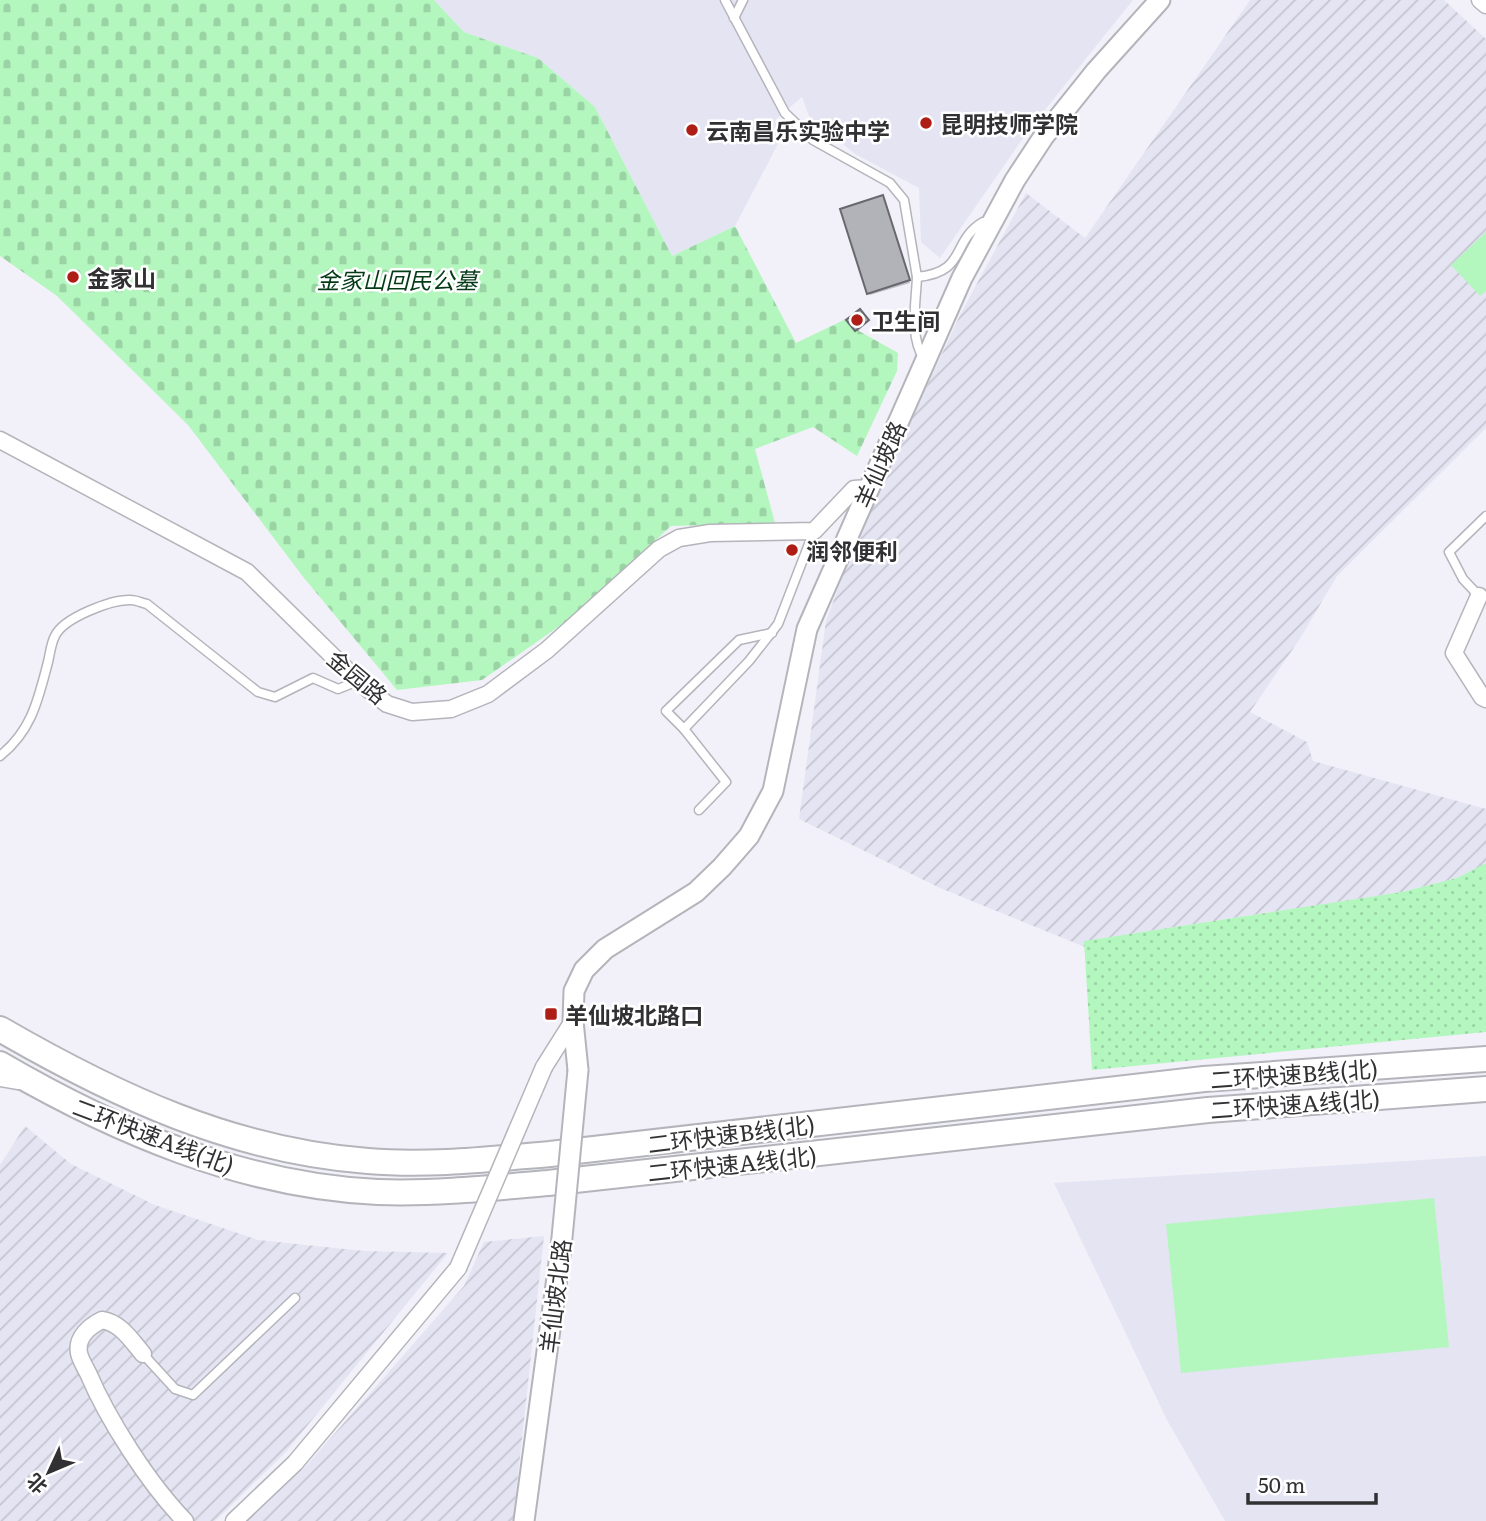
<svg xmlns="http://www.w3.org/2000/svg" width="1486" height="1521" viewBox="0 0 1486 1521" font-family="Literata,'Noto Sans SC',serif">
	<style>
		.built { fill: #e5e4f3 }
		.industrial { fill: url(#industrial-furrows) }
		.grass { fill: url(#grass-dots) }
		.cemetery { fill: url(#cemetery-stones) }
		.park { fill: #b3f7bf }
		.shadow { fill: #0003 }
		.building { fill: #b2b2b9; stroke: #68686e; stroke-width: 2 }
		.lines { fill: none; stroke-linecap: round; stroke-linejoin: round }
		.service-casing { stroke: #b4b4bb; stroke-width: 11 }
		.minor-casing { stroke: #b4b4bb; stroke-width: 19 }
		.tertiary-casing { stroke: #b4b4bb; stroke-width: 23 }
		.trunk-casing { stroke: #b4b4bb; stroke-width: 28 }
		.service { stroke: #fff; stroke-width: 8 }
		.minor { stroke: #fff; stroke-width: 16 }
		.tertiary { stroke: #fff; stroke-width: 19 }
		.trunk { stroke: #fff; stroke-width: 24 }
		.minor-bridge-casing { stroke: #b4b4bb; stroke-width: 19; stroke-linecap: butt }
		.tertiary-bridge-casing { stroke: #b4b4bb; stroke-width: 23; stroke-linecap: butt }
		.minor-bridge { stroke: #fff; stroke-width: 16 }
		.tertiary-bridge { stroke: #fff; stroke-width: 19 }
		.poi-dot { fill: #ae1d16; stroke: #fff; stroke-width: 2.5 }
		.labels { text-anchor: middle; dominant-baseline: central; stroke-width: 5; stroke-linejoin: round; paint-order: stroke }
		.poi-label { font-size: 23px; font-weight: bold; fill: #313033; stroke: #fff; text-anchor: start }
		.park-label { font-size: 23px; font-style: italic; fill: #043a16; stroke: #fff }
		.street-label { font-size: 23px; fill: #313033; stroke: #fff }
	</style>
	<defs>
		<pattern id="industrial-furrows" width="10" height="10" patternUnits="userSpaceOnUse" patternTransform="scale(1.75)"><rect width="10" height="10" fill="#e5e4f3"/><path d="M-1 1l2-2M0 10L10 0M9 11l2-2" fill="none" stroke="#c5c4d1"/></pattern>
		<pattern id="grass-dots" width="8" height="8" patternUnits="userSpaceOnUse" patternTransform="scale(1.75)"><rect width="8" height="8" fill="#b3f7bf"/><path d="M2 2h.1M6 6h.1" fill="none" stroke="#9ad4a5" stroke-width="1.8" stroke-linecap="round"/></pattern>
		<pattern id="cemetery-stones" width="16" height="16" patternUnits="userSpaceOnUse" patternTransform="scale(1.75)"><rect width="16" height="16" fill="#b3f7bf"/><path d="M2 7V4a2 2 0 0 1 4 0v3zM10 15v-3a2 2 0 0 1 4 0v3z" fill="#9ad4a5"/></pattern>
	</defs>
	<rect width="100%" height="100%" fill="#f2f1f9"/>
	<!-- built -->
	<g class="built">
		<path d="M434,0H1133L1028,131L940,258L921,242L919,188L855,154L809,116L802,97L775,120L780,140L735,226L672,256L595,107L538,58L464,32Z"/>
		<path d="M1486,1156V1521H1225L1167,1420L1054,1183Z"/>
	</g>
	<!-- industrial -->
	<g class="industrial">
		<path d="M1250,0H1444L1486,39V428L1337,576L1301,637L1250,712L1307,742L1313,761L1486,809V864L1457,878L1402,892L1085,941V947L940,888L799,819L826,621L859,532L961,313L1026,193L1085,238Z"/>
		<path d="M25,1126L71,1164L155,1205L258,1240L364,1251L448,1253L285,1453L215,1521H0V1165Z"/>
		<path d="M544,1236L513,1521H245L307,1465L464,1286L484,1242Z"/>
	</g>
	<!-- grass -->
	<path class="grass" d="M1484,864H1486V1032L1092,1070L1084,941L1402,892L1457,878Z"/>
	<!-- cemetery -->
	<path class="cemetery" d="M0,0H434L464,32L538,58L595,107L672,256L735,226L796,343L848,318L859,331L898,353L897,371L857,456L813,427L755,449L775,523L671,526L574,616L482,680L397,690L304,578L188,425L57,296L0,256Z"/>
	<!-- park -->
	<g class="park">
		<path d="M1486,232V291L1480,296L1451,265Z"/>
		<path d="M1434,1198L1449,1347L1181,1373L1166,1224Z"/>
	</g>
	<!-- shadow -->
	<g class="shadow">
		<path d="M883,199L910,283L870,295L869,293Z"/>
		<path d="M860,311L868,322L857,332L848,321Z"/>
	</g>
	<!-- building -->
	<g class="building">
		<path d="M883,195L910,280L867,294L840,209Z"/>
		<path d="M860,309L869,320L855,331L846,320Z"/>
	</g>
	<g class="lines">
		<defs>
			<g id="service">
				<path d="M725,0L785,113L813,140L890,183L904,200L917,277C968,272 950,242 983,222L988,223"/>
				<path d="M734,18L743,0"/>
				<path d="M917,277C916,303 909,336 924,359"/>
				<path d="M1479,596L1463,579L1449,552L1486,516"/>
				<path d="M684,729L666,711L739,640L772,633"/>
				<path d="M0,756C32,730 38,700 48,662C50,654 51,643 55,636C63,618 112,599 131,600C136,600 142,603 147,604L258,692L275,697L313,678L338,689L358,681"/>
				<path d="M699,810L726,782L684,729L749,661L778,624L814,531"/>
				<path d="M0,1082L18,1085"/>
				<path d="M143,1354L175,1389L193,1395L295,1298"/>
			</g>
			<g id="minor">
				<path d="M1480,0L1486,5"/>
				<path d="M0,440L247,572L358,681L387,704L412,712L451,709L488,694L547,650L659,549L679,538L710,533L814,531L854,489L869,488"/>
				<path d="M1479,596L1454,653L1482,697L1486,699"/>
				<path d="M544,1067L573,1021"/>
				<path d="M143,1354C131,1340 121,1323 102,1320C90,1326 76,1337 79,1353C80,1359 85,1367 88,1373C108,1420 149,1484 185,1521"/>
				<path d="M234,1521L295,1463L458,1268"/>
			</g>
			<g id="tertiary">
				<path d="M578,1070L573,1021L574,991L584,970L605,949L696,892L722,867L749,836L773,791L807,629L962,278L1015,180L1044,136L1096,71L1160,0"/>
				<path d="M524,1521L561,1248"/>
			</g>
			<g id="trunk">
				<path d="M0,1029C116,1096 233,1151 368,1161C429,1166 490,1159 550,1154L1204,1079L1486,1059"/>
				<path d="M0,1064C115,1131 243,1186 378,1192C435,1194 491,1188 548,1183L1208,1110L1486,1089"/>
			</g>
		</defs>
		<!-- service casing -->
		<use href="#service" class="service-casing"/>
		<!-- minor casing -->
		<use href="#minor" class="minor-casing"/>
		<!-- tertiary casing -->
		<use href="#tertiary" class="tertiary-casing"/>
		<!-- trunk casing -->
		<use href="#trunk" class="trunk-casing"/>
		<!-- service -->
		<use href="#service" class="service"/>
		<!-- minor -->
		<use href="#minor" class="minor"/>
		<!-- tertiary -->
		<use href="#tertiary" class="tertiary"/>
		<!-- trunk -->
		<use href="#trunk" class="trunk"/>
		<defs>
			<path id="minor-bridge" d="M458,1268L544,1067"/>
			<path id="tertiary-bridge" d="M561,1248L578,1070"/>
		</defs>
		<!-- minor-bridge casing -->
		<use href="#minor-bridge" class="minor-bridge-casing"/>
		<!-- tertiary-bridge casing -->
		<use href="#tertiary-bridge" class="tertiary-bridge-casing"/>
		<!-- minor-bridge -->
		<use href="#minor-bridge" class="minor-bridge"/>
		<!-- tertiary-bridge -->
		<use href="#tertiary-bridge" class="tertiary-bridge"/>
	</g>
	<!-- markers -->
	<g class="poi-dot">
		<circle cx="926" cy="123" r="7"/>
		<circle cx="692" cy="130" r="7"/>
		<circle cx="73" cy="277" r="7"/>
		<circle cx="857" cy="320" r="7"/>
		<circle cx="792" cy="550" r="7"/>
		<rect x="544" y="1007" width="14" height="14" rx="3.5"/>
	</g>
	<g class="labels">
		<!-- poi labels -->
		<g class="poi-label">
			<text x="940" y="123">昆明技师学院</text>
			<text x="706" y="130">云南昌乐实验中学</text>
			<text x="87" y="277">金家山</text>
			<text x="871" y="320">卫生间</text>
			<text x="806" y="550">润邻便利</text>
			<text x="565" y="1014">羊仙坡北路口</text>
		</g>
		<!-- park labels -->
		<g class="park-label">
			<text x="397" y="279">金家山回民公墓</text>
		</g>
		<!-- street labels -->
		<g class="street-label">
			<text transform="translate(879 464) rotate(-66)">羊仙坡路</text>
			<text transform="translate(358 676) rotate(40)">金园路</text>
			<text transform="translate(1294 1073) rotate(-4)">二环快速B线(北)</text>
			<text transform="translate(1295 1103) rotate(-4)">二环快速A线(北)</text>
			<text transform="translate(731 1133) rotate(-7)">二环快速B线(北)</text>
			<text transform="translate(154 1135) rotate(21)">二环快速A线(北)</text>
			<text transform="translate(732 1163) rotate(-6)">二环快速A线(北)</text>
			<text transform="translate(554 1296) rotate(-83)">羊仙坡北路</text>
		</g>
	</g>
	<!-- north arrow -->
	<g transform="translate(49 1472) rotate(226)" stroke="#ffffff" stroke-width="5" paint-order="stroke">
	<path d="M0-5L12 26L0 18L-12 26Z" fill="#313033"/>
	<text y="-10" font-size="19" font-weight="bold" text-anchor="middle" fill="#313033">北</text>
	</g>
	<!-- scale -->
	<path d="M1248 1493v10h128v-10" fill="none" stroke="#313033" stroke-width="3.5"/>
	<text x="1258" y="1493" font-size="21" fill="#313033" stroke="#ffffff" stroke-width="5" paint-order="stroke">50 m</text>
</svg>
